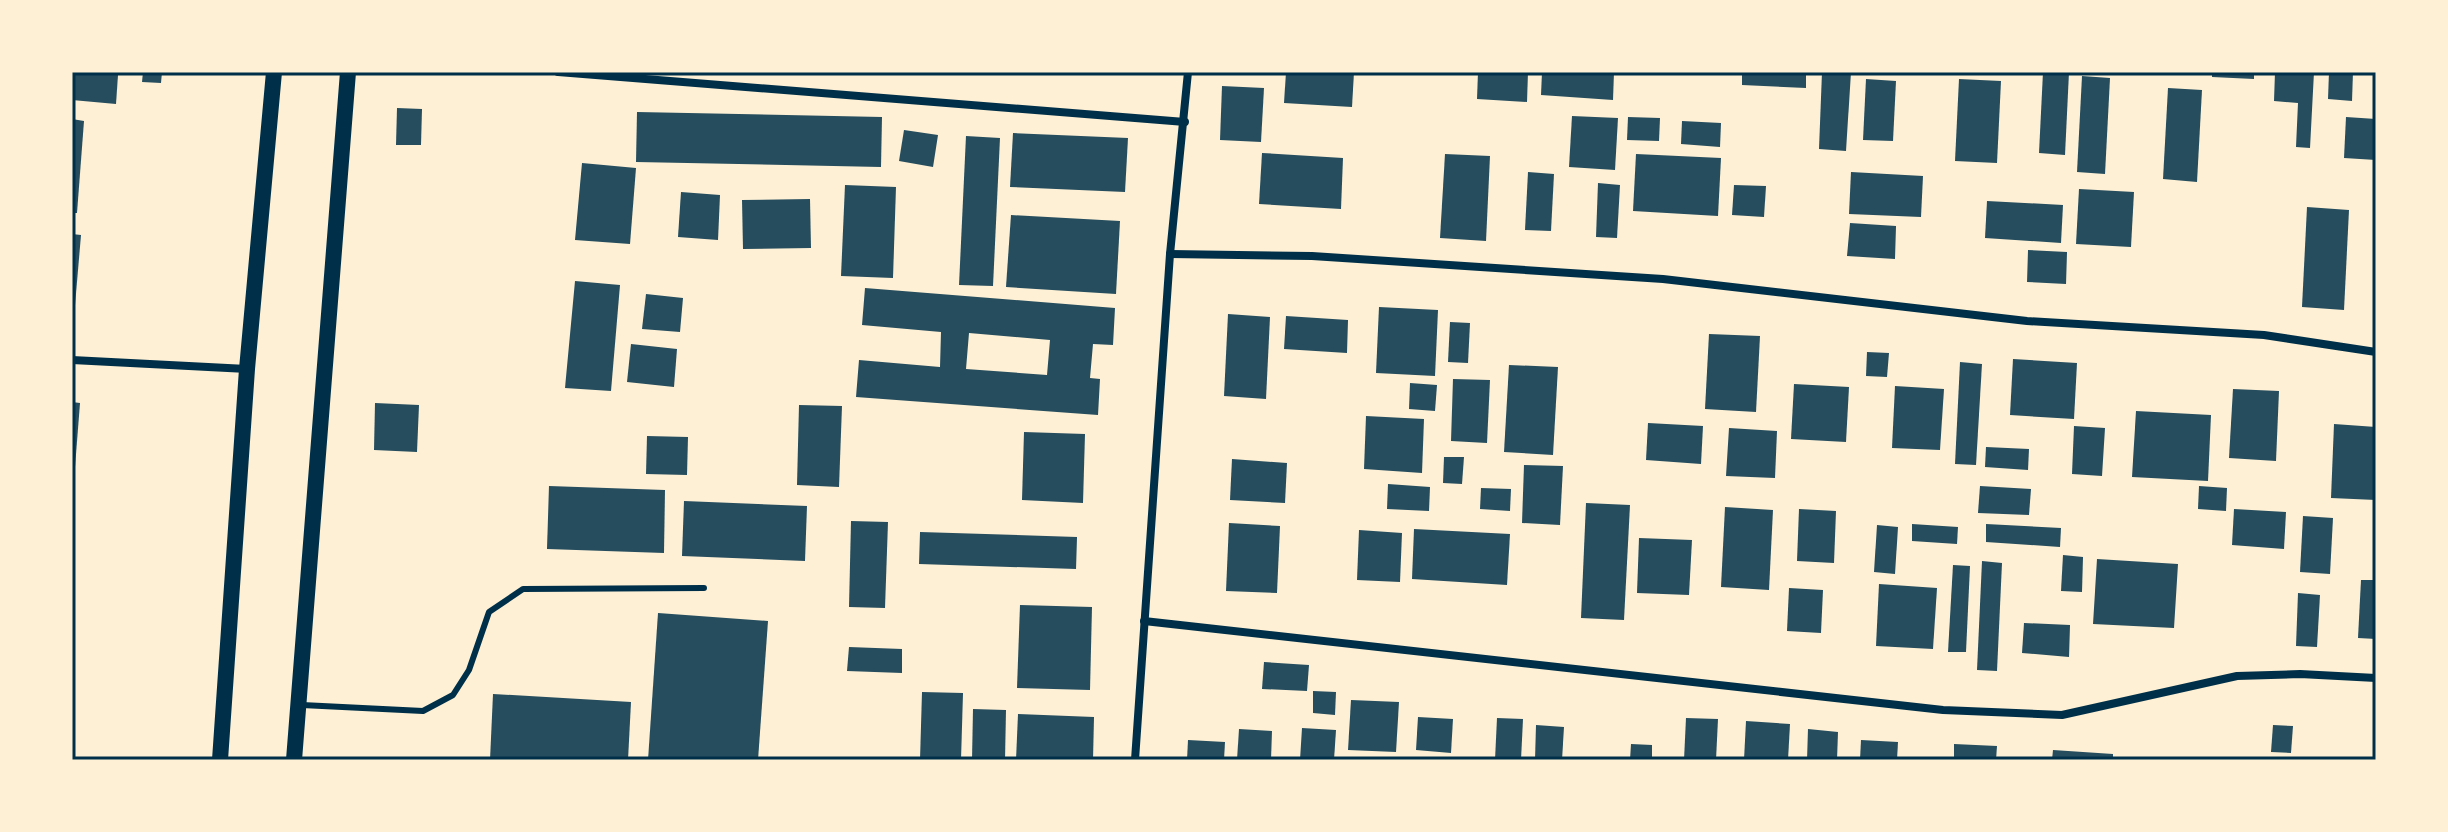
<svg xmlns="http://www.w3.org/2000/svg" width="2448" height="832" viewBox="0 0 2448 832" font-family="Commissioner,sans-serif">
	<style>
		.building { fill: #264d5e; fill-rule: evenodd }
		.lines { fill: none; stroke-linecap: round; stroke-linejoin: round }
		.service { stroke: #003049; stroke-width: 6 }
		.minor { stroke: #003049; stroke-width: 8 }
		.secondary { stroke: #003049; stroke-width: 16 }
		.neatline { fill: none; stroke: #003049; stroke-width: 3 }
	</style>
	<rect width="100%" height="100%" fill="#fdf0d5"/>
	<!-- building -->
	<g class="building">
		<path d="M72,72L118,75L116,104L72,100Z"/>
		<path d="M143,72H162L161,83L142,82Z"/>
		<path d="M1286,72H1354L1352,107L1284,103Z"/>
		<path d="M1478,72H1528L1527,102L1477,99Z"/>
		<path d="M1542,72H1614L1613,100L1541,95Z"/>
		<path d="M1742,72H1806V88L1742,85Z"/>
		<path d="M1822,72H1851L1846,151L1819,149Z"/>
		<path d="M2043,72H2069L2065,155L2039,153Z"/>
		<path d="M2212,72H2254V79L2212,77Z"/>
		<path d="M2275,72H2314L2310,148L2296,147L2298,103L2274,101Z"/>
		<path d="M2329,72H2353L2352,101L2328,99Z"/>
		<path d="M2082,76L2110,78L2105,174L2077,172Z"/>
		<path d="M1866,79L1896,81L1893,141L1863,140Z"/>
		<path d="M1959,79L2001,81L1997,163L1955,161Z"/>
		<path d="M1222,86L1264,88L1261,142L1220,140Z"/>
		<path d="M2168,88L2202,90L2197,182L2163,179Z"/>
		<path d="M397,108L422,109L421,145H396Z"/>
		<path d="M637,112L882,117L881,167L636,162Z"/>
		<path d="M1572,116L1618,118L1615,170L1569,167Z"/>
		<path d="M1628,117L1660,118L1659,141L1627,140Z"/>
		<path d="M2346,117L2376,119V160L2344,158Z"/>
		<path d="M72,119L84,121L77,213H72Z"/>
		<path d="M1682,121L1721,123L1720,147L1681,144Z"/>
		<path d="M904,130L938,135L933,167L899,161Z"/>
		<path d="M1013,133L1128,138L1125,192L1010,187Z"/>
		<path d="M966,136L1000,138L993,286L959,285Z"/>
		<path d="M1262,153L1343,158L1341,209L1259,204Z"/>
		<path d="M1445,154L1490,156L1486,241L1440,238Z"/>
		<path d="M1636,154L1721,158L1718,216L1633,211Z"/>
		<path d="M582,163L636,168L630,244L575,240Z"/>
		<path d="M1528,172L1554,174L1551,231L1525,230Z"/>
		<path d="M1851,172L1923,176L1921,217L1849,214Z"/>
		<path d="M1598,183L1620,185L1617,238L1596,237Z"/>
		<path d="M845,185L896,187L893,278L841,276Z"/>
		<path d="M1734,185L1766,186L1764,217L1732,215Z"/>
		<path d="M2079,189L2134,192L2131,247L2076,244Z"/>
		<path d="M681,192L720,195L718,240L678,237Z"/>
		<path d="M810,199L811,248L743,249L742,200Z"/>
		<path d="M1987,201L2063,205L2061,243L1985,238Z"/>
		<path d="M2307,207L2349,210L2344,310L2302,307Z"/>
		<path d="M1011,215L1120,221L1116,294L1006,287Z"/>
		<path d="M1850,223L1896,226L1895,259L1847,256Z"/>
		<path d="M72,234L81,235L74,317H72Z"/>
		<path d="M2028,250L2067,252L2066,284L2027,282Z"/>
		<path d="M575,281L620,285L611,391L565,388Z"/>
		<path d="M865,288L1115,308L1113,345L1093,344L1090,378L1100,379L1098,415L856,397L859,360L940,367L941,332L862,325ZM969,333L1050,340L1047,375L966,369Z"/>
		<path d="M646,294L683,298L680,332L642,329Z"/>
		<path d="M1379,307L1438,310L1435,376L1376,373Z"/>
		<path d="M1228,314L1270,317L1266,399L1224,396Z"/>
		<path d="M1286,316L1348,320L1347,353L1284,349Z"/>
		<path d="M1450,322L1470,323L1468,363L1448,362Z"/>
		<path d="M1709,334L1760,336L1756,412L1705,409Z"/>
		<path d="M631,344L677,349L674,387L627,382Z"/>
		<path d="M1867,352L1889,353L1887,377L1866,376Z"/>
		<path d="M2013,359L2077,363L2074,419L2010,415Z"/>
		<path d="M1960,362L1982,364L1976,465L1955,464Z"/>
		<path d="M1509,365L1558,367L1553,455L1504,452Z"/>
		<path d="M1453,379L1490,380L1487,443L1451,441Z"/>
		<path d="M1410,383L1437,385L1435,411L1409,409Z"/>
		<path d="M1794,384L1849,387L1846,442L1791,439Z"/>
		<path d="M1895,386L1944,389L1940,450L1892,448Z"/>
		<path d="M2233,389L2279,391L2276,461L2229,458Z"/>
		<path d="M72,402L80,403L74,480H72Z"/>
		<path d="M375,403L419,405L417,452L374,450Z"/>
		<path d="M799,405L842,406L839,487L797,485Z"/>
		<path d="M2136,411L2211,415L2208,481L2132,477Z"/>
		<path d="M1366,416L1424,419L1422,473L1364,469Z"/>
		<path d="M1648,423L1703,426L1701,464L1646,460Z"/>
		<path d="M2334,424L2376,427V500L2331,498Z"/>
		<path d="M2074,426L2105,428L2102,476L2072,474Z"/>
		<path d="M1729,428L1777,431L1775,478L1726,476Z"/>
		<path d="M1024,432L1085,434L1083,503L1022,500Z"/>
		<path d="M647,436L688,437L687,475L646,474Z"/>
		<path d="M1986,447L2029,449L2028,470L1985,467Z"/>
		<path d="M1444,457H1464L1462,484L1443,483Z"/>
		<path d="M1232,459L1287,463L1285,503L1230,500Z"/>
		<path d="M1524,465L1563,466L1560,525L1522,523Z"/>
		<path d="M1388,484L1430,487L1429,511L1387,509Z"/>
		<path d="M549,486L665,490L664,553L547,549Z"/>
		<path d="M1980,486L2031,489L2029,515L1978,513Z"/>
		<path d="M2199,486L2227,488L2226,511L2198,509Z"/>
		<path d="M1481,488L1511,489L1510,511L1480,509Z"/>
		<path d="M684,501L807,506L805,561L682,556Z"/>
		<path d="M1586,503L1630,505L1624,620L1581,618Z"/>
		<path d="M1725,507L1773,510L1769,590L1721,587Z"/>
		<path d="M1799,509L1836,511L1834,563L1797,561Z"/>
		<path d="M2234,509L2286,512L2284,549L2232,545Z"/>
		<path d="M2303,516L2333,518L2330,574L2300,572Z"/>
		<path d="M851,521L888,522L885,608L849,607Z"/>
		<path d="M1229,523L1280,526L1277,593L1226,591Z"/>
		<path d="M1912,524L1958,527L1957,544L1912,541Z"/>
		<path d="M1986,524L2061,528L2060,547L1986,542Z"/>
		<path d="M1877,525L1898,527L1895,574L1874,572Z"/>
		<path d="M1414,529L1510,534L1507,585L1412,579Z"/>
		<path d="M1359,530L1402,533L1400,582L1357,580Z"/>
		<path d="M920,532L1077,537L1076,569L919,564Z"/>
		<path d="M1639,538L1692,540L1689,595L1637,593Z"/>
		<path d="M2063,555L2083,557L2082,592L2061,591Z"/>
		<path d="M2097,559L2178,564L2174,628L2093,624Z"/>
		<path d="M1982,561L2002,563L1997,671L1977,670Z"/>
		<path d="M1953,565L1970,566L1966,652H1948Z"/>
		<path d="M2361,580H2376V639L2358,638Z"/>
		<path d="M1879,584L1937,588L1933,649L1876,646Z"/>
		<path d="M1789,588L1823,590L1821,633L1787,631Z"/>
		<path d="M2298,593L2320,595L2317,647L2296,646Z"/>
		<path d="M1020,605L1092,607L1090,690L1017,688Z"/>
		<path d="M658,613L768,621L758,760H648Z"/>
		<path d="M2024,623L2070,625L2069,657L2022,653Z"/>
		<path d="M849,647L902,649V673L847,671Z"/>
		<path d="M1264,662L1309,665L1307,691L1262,689Z"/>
		<path d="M1313,691L1336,692L1335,715L1313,713Z"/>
		<path d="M922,692L963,693L961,760H920Z"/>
		<path d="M493,694L631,702L628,760H490Z"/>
		<path d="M1351,700L1399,702L1396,752L1348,750Z"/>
		<path d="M973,709L1006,710L1005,760H972Z"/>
		<path d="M1018,714L1094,717L1093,760H1016Z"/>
		<path d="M1418,717L1453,719L1451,753L1416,750Z"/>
		<path d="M1497,718L1523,719L1521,760H1495Z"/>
		<path d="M1686,718L1718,719L1716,760H1684Z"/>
		<path d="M1746,721L1790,724L1788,760H1744Z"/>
		<path d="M1536,725L1564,727L1562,760H1535Z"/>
		<path d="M2273,725L2293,726L2291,753L2271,752Z"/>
		<path d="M1302,728L1336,730L1334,760H1300Z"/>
		<path d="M1239,729L1272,731L1271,760H1237Z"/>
		<path d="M1808,729L1838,732L1837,760H1807Z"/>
		<path d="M1188,740L1225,742L1224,760H1187Z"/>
		<path d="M1861,740L1898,742L1897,760H1860Z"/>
		<path d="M1631,744L1652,745V760H1630Z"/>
		<path d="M1954,744L1997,746L1996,760H1954Z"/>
		<path d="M2053,750L2113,754V760H2052Z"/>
	</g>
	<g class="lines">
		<!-- service -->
		<path class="service" d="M302,705L423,711L453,695L469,670L489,612L523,589L704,588"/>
		<!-- minor -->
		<g class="minor">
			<path d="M558,72L1185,122"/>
			<path d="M1170,254L1312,256L1663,279L2027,321L2264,335L2376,352"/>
			<path d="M72,360L247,369"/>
			<path d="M1144,621L1943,710L2062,715L2237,676L2300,674L2376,678"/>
			<path d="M1135,760L1170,254L1188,72"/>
		</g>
		<!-- secondary -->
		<g class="secondary">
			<path d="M220,760L247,369L274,72"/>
			<path d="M294,760L348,72"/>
		</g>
	</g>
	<!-- border -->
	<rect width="2448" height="832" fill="none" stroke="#fdf0d5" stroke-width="148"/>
	<rect x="74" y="74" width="2300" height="684" class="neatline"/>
</svg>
